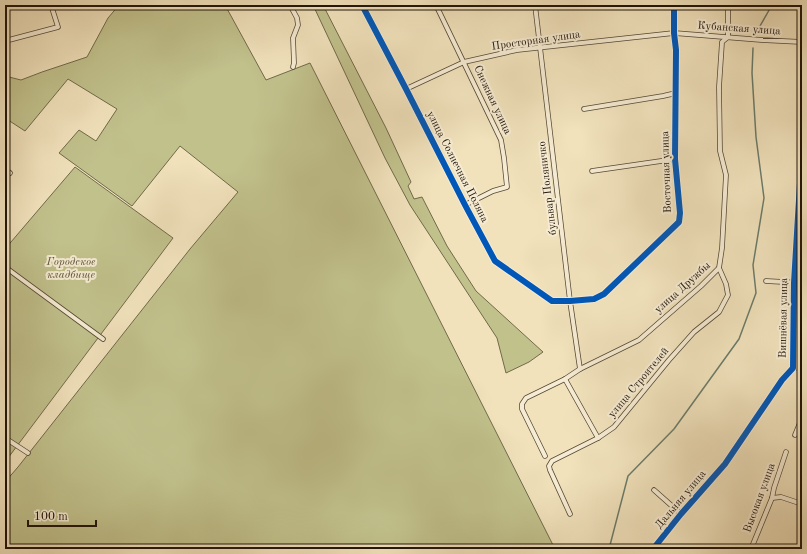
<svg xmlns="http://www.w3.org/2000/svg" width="807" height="554" viewBox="0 0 807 554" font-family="'Old Standard TT',serif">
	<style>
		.green { fill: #c1c18c; stroke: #706a4a }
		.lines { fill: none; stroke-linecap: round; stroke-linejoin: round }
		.stream { stroke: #6a7b6a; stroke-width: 1.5 }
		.minor-casing { stroke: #544836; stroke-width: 5.5 }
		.minor { stroke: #f6ecd3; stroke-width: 4 }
		.cycleway-casing { stroke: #f6ecd3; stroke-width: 8 }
		.cycleway { stroke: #0057b8; stroke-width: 6 }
		.labels { text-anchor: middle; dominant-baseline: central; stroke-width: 4; stroke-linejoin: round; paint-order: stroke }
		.street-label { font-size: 11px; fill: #201409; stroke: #f6ecd3 }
		.park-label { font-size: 11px; font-style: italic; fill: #585137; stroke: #f6ecd3 }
	</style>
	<rect width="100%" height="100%" fill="#f1e2bc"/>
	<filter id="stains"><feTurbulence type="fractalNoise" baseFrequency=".005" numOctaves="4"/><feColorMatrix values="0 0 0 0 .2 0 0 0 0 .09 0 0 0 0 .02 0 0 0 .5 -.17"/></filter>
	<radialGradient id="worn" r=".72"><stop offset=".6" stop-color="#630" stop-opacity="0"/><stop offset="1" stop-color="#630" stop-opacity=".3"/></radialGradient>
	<!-- green -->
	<g class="green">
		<path d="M119,5H225L266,80L310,63L555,549H5V482L18,467L190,249L238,192L180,146L132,206L59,153L79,130L96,141L117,109L68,79L25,131L5,118V76L21,80L42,72L87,57L108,18Z"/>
		<path d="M313,5H323L386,128L411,182L408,186L414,199L422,197L447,246L476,291L543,352L529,362L506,373L497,338L410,205L385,158Z"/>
		<path d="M75,167L173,238L5,462V249Z"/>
	</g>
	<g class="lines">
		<!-- stream -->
		<g class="stream">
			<path d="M756,33L772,5"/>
			<path d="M609,549L628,476L674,429L739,339L756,293L753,265L764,198L756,137L752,73L753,48"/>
		</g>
		<defs>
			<g id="minor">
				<path d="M290,5L297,18L298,25L293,38L294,63L293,67"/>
				<path d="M362,5L406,89L465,205L495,261L552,301H570L594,299L604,294L679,222L680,213L675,159L676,50L674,33V5"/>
				<path d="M436,5L501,140L504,158L507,187L493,191L465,205"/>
				<path d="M535,5L570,301L580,369"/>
				<path d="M5,41L58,27L51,5"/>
				<path d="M406,89L464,62L517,50L674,33L762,40L802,42"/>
				<path d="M584,109L663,96L676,93"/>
				<path d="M5,169L10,173"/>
				<path d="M592,171L675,159"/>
				<path d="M5,267L103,339"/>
				<path d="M766,281L802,283"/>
				<path d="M793,368L802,367"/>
				<path d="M565,379L598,438"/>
				<path d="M795,435L802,418"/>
				<path d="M5,438L28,453"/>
				<path d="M545,456L522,409V404L526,398L565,379L580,369L639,340L701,286L719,268L722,248L726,175L720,151L719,87L722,42L728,37V5"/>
				<path d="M654,490L681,514"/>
				<path d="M772,498L781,497L802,504"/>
				<path d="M570,514L550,470L549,466L552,461L598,438L614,427L669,360L694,332L719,312L728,295L726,284L719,268"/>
				<path d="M653,549L681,514L725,464L782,380L793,368L794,283L802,150"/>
				<path d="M751,549L772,498L774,488L786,452"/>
			</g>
		</defs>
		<!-- minor casing -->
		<use href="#minor" class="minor-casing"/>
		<!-- minor -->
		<use href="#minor" class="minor"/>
		<defs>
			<g id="cycleway">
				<path d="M362,5L406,89L465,205L495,261L552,301H570L594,299L604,294L679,222L680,213L675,159L676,50L674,33V5"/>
				<path d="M653,549L681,514L725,464L782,380L793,368L794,283L802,150"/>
			</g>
		</defs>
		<!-- cycleway casing -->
		<use href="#cycleway" class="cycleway-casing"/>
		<!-- cycleway -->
		<use href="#cycleway" class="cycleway"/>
	</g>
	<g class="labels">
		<!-- street labels -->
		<g class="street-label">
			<text transform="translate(739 29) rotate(4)">Кубанская улица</text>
			<text transform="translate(536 41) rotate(-8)">Просторная улица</text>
			<text transform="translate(492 100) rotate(65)">Снежная улица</text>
			<text transform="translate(457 167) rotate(63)">улица Солнечная Поляна</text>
			<text transform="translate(667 172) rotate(-92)">Восточная улица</text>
			<text transform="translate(548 188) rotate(-97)">бульвар Поляничко</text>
			<text transform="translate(683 288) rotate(-42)">улица Дружбы</text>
			<text transform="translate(784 318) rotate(-89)">Вишнёвая улица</text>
			<text transform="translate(639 383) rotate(-50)">улица Строителей</text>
			<text transform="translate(760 498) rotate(-70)">Высокая улица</text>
			<text transform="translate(681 500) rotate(-50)">Дальняя улица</text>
		</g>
		<!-- park labels -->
		<g class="park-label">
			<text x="71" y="262">Городское<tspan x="71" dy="13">кладбище</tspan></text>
		</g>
	</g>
	<!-- margin -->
	<rect width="807" height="554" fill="none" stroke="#f1e2bc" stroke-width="20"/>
	<rect x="6" y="6" width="795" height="542" fill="none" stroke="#201409" stroke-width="2"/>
	<rect x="10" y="10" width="787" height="534" fill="none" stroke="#201409"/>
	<!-- scale -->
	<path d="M28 520v6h68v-6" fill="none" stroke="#201409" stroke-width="2"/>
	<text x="34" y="520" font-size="12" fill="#201409" stroke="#f6ecd3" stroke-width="3" paint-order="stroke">100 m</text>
	<rect width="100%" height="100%" filter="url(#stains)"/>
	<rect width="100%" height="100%" fill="url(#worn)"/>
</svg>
